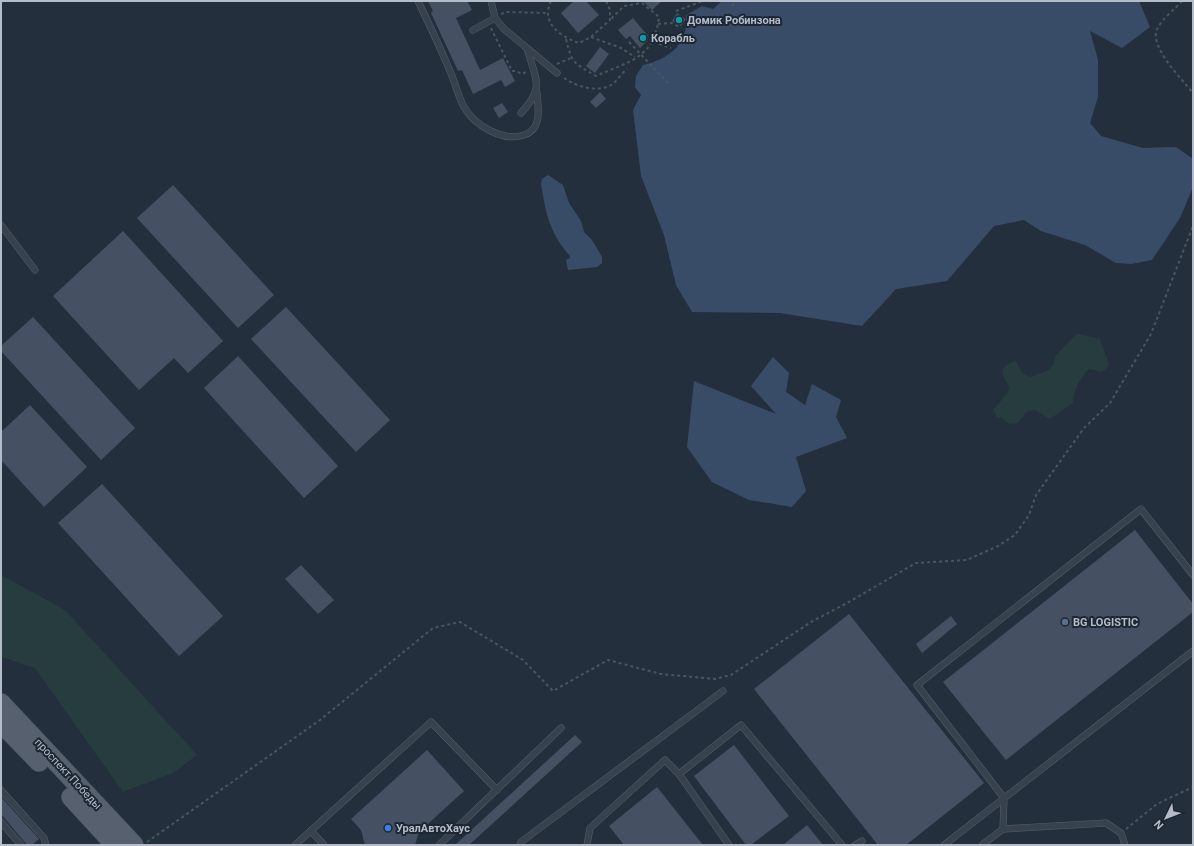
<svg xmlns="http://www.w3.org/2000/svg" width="1194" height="846" viewBox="0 0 1194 846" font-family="Roboto,sans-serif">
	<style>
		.green { fill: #263c3f }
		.water { fill: #394c67 }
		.building { fill: #455162 }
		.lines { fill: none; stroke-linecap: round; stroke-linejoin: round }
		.lane-casing { stroke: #565f6c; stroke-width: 7 }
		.primary-casing { stroke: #414a57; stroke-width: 20 }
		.path { stroke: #44595c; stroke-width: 2; stroke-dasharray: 3 3; stroke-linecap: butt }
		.lane { stroke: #38414e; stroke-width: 6 }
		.primary { stroke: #56606e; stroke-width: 19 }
		.culture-dot { fill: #0f9aa8; stroke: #1d2633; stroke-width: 1.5 }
		.service-dot { fill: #5c6f8a; stroke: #1d2633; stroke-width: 1.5 }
		.shop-dot { fill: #3f7fe0; stroke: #1d2633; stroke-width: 1.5 }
		.labels { text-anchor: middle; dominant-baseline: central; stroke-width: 4; stroke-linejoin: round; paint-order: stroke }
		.poi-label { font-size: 11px; font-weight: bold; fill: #b4bcc9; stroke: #1d2633; text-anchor: start }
		.street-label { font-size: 11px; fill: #b4bcc9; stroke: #1d2633 }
	</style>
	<rect width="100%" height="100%" fill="#242f3e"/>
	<!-- green -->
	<g class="green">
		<path d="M1079,334L1100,339L1109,365L1102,372L1089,369C1079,379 1074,390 1073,403L1050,419L1035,410L1026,412L1018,423L1009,424L1001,417L997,418L993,410L1008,392L1010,388C1001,374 997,367 1016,361L1022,373L1030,377L1047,371L1053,365L1056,355L1075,335Z"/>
		<path d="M1,575L65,610L197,755L173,773L123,792L35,668L1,657Z"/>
	</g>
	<!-- water -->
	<g class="water">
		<path d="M722,1H1139L1150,27L1122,48L1090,31L1098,60V97L1090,123L1101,136L1143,148L1176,147L1193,159V187L1180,218L1152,260L1131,264L1116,263L1085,245L1041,231L1024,220L994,226L947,281L896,289L862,326L780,313L692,312L676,285L664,235L641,176L633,110L641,95L635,87L636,76L643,65C669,59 689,44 686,15L702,6L713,9Z"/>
		<path d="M548,175L563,185L569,203L581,221L584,232L592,240L602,257V263L597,267L568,270L566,260L570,258V256C549,232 546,214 541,184L542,179Z"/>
		<path d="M773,357L789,373L786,392L805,405L812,384L841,400L836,417L847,438L796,457L806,491L792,507L749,500L712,482L687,447L694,381L776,414L751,386Z"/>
	</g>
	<!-- building -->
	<g class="building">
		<path d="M428,1H467L472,10L456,18L480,70L503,58L515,81L505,87L501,80L473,94L462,70L458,71L431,13L433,11Z"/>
		<path d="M574,1H586L599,15L578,33L561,13Z"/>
		<path d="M643,1H662L652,10Z"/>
		<path d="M677,13L686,19L681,26L672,21Z"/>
		<path d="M633,18L648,36L647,41L640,48L630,36L626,39L618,30Z"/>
		<path d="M600,47L609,54L595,73L586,66Z"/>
		<path d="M600,92L606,99L596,108L590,102Z"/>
		<path d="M502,103L508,112L499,118L493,108Z"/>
		<path d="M173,185L274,295L238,328L137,218Z"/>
		<path d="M123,231L223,341L188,373L174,358L139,390L53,296Z"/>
		<path d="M286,307L390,420L356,452L251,339Z"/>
		<path d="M33,317L135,428L101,460L1,351V346Z"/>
		<path d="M238,356L338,466L304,498L204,388Z"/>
		<path d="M30,405L87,467L44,507L1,460V432Z"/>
		<path d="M102,484L223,616L179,656L58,523Z"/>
		<path d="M1135,530L1193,604V612L1006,760L943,682Z"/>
		<path d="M301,565L334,600L318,614L285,579Z"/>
		<path d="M849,614L984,783L906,845H878L754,689Z"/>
		<path d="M951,616L957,624L922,653L916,644Z"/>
		<path d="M575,735L582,742L469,845H455Z"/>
		<path d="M734,745L789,816L751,845H746L694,776Z"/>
		<path d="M427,750L464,791L419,832L415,845H365L361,830L351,819Z"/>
		<path d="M657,787L703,845H624L609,826Z"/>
		<path d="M1,797L39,839L32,845H27L1,814Z"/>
		<path d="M807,825L823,845H783Z"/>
	</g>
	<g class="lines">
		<defs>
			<g id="lane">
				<path d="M418,1C430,26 442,51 452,76C456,86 459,98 464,107C475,126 503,142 524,135C543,129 538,107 537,93"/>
				<path d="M495,18L504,29L557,73"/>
				<path d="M473,30L495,18L491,1"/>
				<path d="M521,113C546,87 535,79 527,48"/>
				<path d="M1,225L35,270"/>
				<path d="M679,774L729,845"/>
				<path d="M1,790L44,838L46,845"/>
				<path d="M1,822L21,845"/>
				<path d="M1003,829L1004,798L917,685L1141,509L1193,575"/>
				<path d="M311,831L324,845"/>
				<path d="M295,845L431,722L497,790"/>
				<path d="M439,845L561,728"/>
				<path d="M520,845L521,842L723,691"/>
				<path d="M587,845L590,828L665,760L679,774L741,725L842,845"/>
				<path d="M855,845L862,841"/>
				<path d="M944,845L1193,651"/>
				<path d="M982,845L1003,829L1106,823L1121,833L1125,845"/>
			</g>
			<g id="primary">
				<path d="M1,703L134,845"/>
				<path d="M1,723L39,762"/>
				<path d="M71,797L115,845"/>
			</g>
		</defs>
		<!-- lane casing -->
		<use href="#lane" class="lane-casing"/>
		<!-- primary casing -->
		<use href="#primary" class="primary-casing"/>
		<!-- path -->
		<g class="path">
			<path d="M551,1C540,23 561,37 579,43L591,37L610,20V10L606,1"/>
			<path d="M1182,1C1175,9 1162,19 1157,29C1149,47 1182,79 1193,93"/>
			<path d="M732,6L736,1"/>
			<path d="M676,11L703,1"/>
			<path d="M501,14L506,12L548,13"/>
			<path d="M658,24L672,23L681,28"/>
			<path d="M491,28L512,71H517L521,74L526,72"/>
			<path d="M591,37L621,48L635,57"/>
			<path d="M566,39C572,64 574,63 596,76C629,61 654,59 659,17L642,3L624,6L610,20"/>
			<path d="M629,42L668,83"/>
			<path d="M653,42L671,48"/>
			<path d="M557,64L571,58"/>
			<path d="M564,78C577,87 600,94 614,83C618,79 622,73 627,69"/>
			<path d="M1126,829L1157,804L1193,787"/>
			<path d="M147,842L320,720L433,628L460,622L523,660L553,691L608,660L661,674L715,679L731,675L811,622L847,603L916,563L967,560L998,546L1015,535L1029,515L1036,495L1084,428L1110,403L1151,334L1193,226"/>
		</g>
		<!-- lane -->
		<use href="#lane" class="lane"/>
		<!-- primary -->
		<use href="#primary" class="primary"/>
	</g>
	<!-- markers -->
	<g class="culture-dot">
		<circle cx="679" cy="20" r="4"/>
		<circle cx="643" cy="38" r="4"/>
	</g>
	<circle class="service-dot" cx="1065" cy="622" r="4"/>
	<circle class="shop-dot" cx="388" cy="828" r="4"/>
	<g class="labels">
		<!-- poi labels -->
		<g class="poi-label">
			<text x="687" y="20">Домик Робинзона</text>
			<text x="651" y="38">Корабль</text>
			<text x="1073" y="622">BG LOGISTIC</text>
			<text x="396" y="828">УралАвтоХаус</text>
		</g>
		<!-- street labels -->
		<g class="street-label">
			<text transform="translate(68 774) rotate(47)">проспект Победы</text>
		</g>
	</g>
	<!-- border -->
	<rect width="1194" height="846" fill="none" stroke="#b4bcc9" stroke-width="4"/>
	<!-- north arrow -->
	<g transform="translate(1166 818) rotate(227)" stroke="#1d2633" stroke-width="3" paint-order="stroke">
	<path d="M0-3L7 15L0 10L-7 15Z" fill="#b4bcc9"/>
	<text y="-6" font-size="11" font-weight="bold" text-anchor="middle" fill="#b4bcc9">N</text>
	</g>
</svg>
